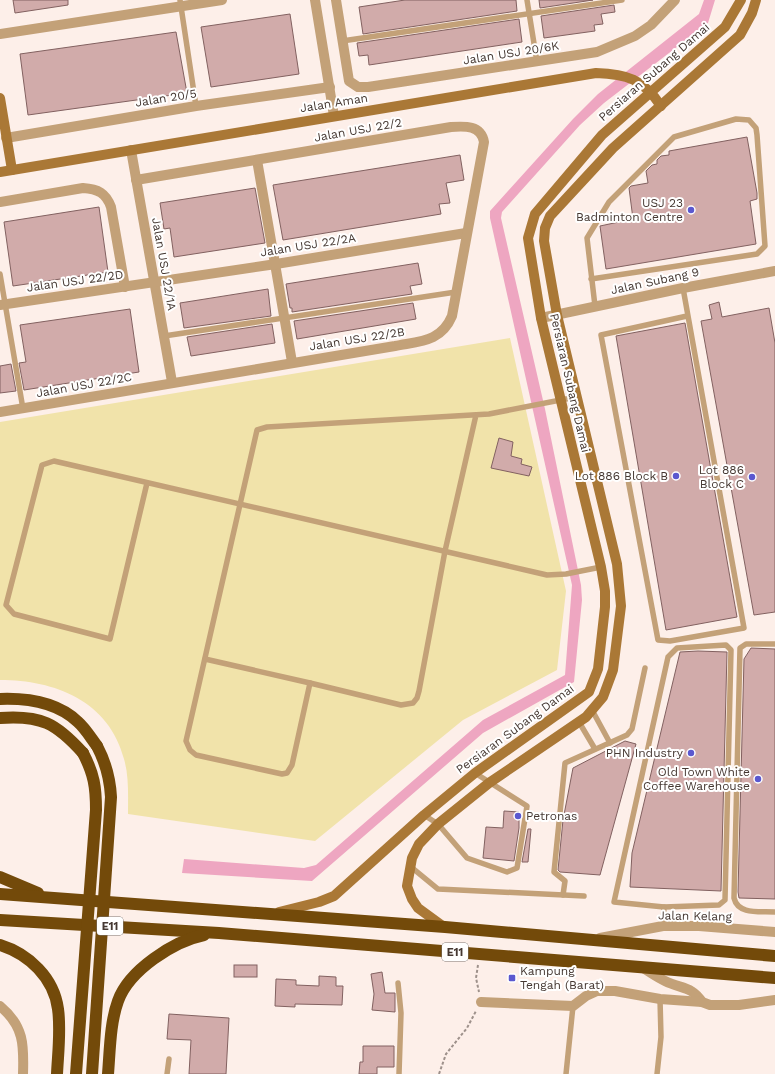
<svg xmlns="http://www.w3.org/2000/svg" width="775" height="1074" viewBox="0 0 775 1074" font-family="'Work Sans',sans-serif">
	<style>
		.green { fill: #f1e3aa }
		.water { fill: #eea6c1 }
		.building { fill: #d1abaa; stroke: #826160 }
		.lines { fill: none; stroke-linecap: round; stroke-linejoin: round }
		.path { stroke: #9e918b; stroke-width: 2; stroke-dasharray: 3 2; stroke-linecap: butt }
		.lane { stroke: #c3a178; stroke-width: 5.5 }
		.street { stroke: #c3a178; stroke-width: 10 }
		.secondary { stroke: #aa7836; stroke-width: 10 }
		.highway { stroke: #734a0a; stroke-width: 12 }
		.highway-bridge { stroke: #734a0a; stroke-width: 12 }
		.poi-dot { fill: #5b58cf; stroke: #fff; stroke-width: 1.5 }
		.labels { text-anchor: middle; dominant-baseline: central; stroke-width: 4; stroke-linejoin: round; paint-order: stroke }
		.shield { fill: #fff; stroke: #7d7470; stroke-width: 1 }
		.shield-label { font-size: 11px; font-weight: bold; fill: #453832 }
		.street-label { font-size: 12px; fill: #453832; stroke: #fff }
		.poi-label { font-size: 12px; fill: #453832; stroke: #fff; text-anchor: end }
	</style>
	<rect width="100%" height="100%" fill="#fdefe9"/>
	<!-- green -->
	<path class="green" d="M510,338L566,591L557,670L463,720L315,841L128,814C128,795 129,776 124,759C109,701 55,680 0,680V422Z"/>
	<!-- water -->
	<path class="water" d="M704,0H715L708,23L604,103L580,125L502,212L501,218L545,409L581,585L582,600L574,682L483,733L312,881L182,873L184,859L304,868L316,865L483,720L565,675L572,585L490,218V211L573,119L598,94L699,14Z"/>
	<!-- building -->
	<g class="building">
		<path d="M13,0H68V5L15,13Z"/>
		<path d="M405,0H516L517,11L363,34L359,7Z"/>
		<path d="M539,0H593L540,8Z"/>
		<path d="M614,5L615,12L601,14L603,24L594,25L595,31L544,38L541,16Z"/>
		<path d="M290,14L299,74L211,87L201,27Z"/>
		<path d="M519,19L522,42L369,65L368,55L359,56L357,43Z"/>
		<path d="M176,32L187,93L28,115L20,54Z"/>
		<path d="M747,137L757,193V199L750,201L756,244L606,269L600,226L633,219L629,188L631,186L648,183L646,171L652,165L657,164V160L661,156L669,155V151Z"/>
		<path d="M460,155L464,180L446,183L450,203L439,204L441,214L283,240L273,185Z"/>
		<path d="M255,188L265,243L174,257L170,228L164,229L160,203Z"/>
		<path d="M99,207L108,272L13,286L4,222Z"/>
		<path d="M418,263L422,284L410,286L412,294L292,312V308H290L286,284Z"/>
		<path d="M268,289L271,316L184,328L180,303Z"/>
		<path d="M719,302L722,317L769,308L775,343V612L754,615L701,321L712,319L709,305Z"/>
		<path d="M413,303L416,319L297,339L294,321Z"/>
		<path d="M130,309L139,372L24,390L19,363L26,362L20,325Z"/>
		<path d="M685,323L737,617L666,630L616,336Z"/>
		<path d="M272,324L275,343L191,356L187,337Z"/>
		<path d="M11,364L16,391L0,393V366Z"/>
		<path d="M499,438L513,442L511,456L522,459L521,464L532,467L529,476L491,468Z"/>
		<path d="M751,648L775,649V899L739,898L738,892L744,659Z"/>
		<path d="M698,651L727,652L721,891L630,887L632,853L680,652Z"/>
		<path d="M625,741L636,744L600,875L560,872L558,870L563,820L573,768Z"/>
		<path d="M504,811L519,812V828L514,861L483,858L486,827L503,828Z"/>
		<path d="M528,829H531L528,862H522Z"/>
		<rect x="234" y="965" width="23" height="12"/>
		<path d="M382,972L385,993H395V1012L372,1010L374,994L371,974Z"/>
		<path d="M319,976L336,977V986H343L342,1005L295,1004V1007L275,1006L276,979L296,980V985L319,986Z"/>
		<path d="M169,1014L229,1018L226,1074H189L191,1040L167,1039Z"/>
		<path d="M363,1046H394V1067H377V1074H359L360,1062H363Z"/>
	</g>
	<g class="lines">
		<!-- path -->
		<g class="path">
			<path d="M478,965L476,978L479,992"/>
			<path d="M439,1074L446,1054L467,1028L476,1011"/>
		</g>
		<!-- lane -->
		<g class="lane">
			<path d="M180,0L196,106"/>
			<path d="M527,0L537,62"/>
			<path d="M342,41L622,0"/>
			<path d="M0,274L23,409"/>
			<path d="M591,279L757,254L765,246L757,135L756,128L749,120L736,119L674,137L609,202L587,238L595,306"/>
			<path d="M683,288L744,628L670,641L658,640L601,335L687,316"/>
			<path d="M164,336L456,292"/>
			<path d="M476,415L445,551L419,691L417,698L413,703L401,705L310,683L292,765L287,773L282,774L196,755L190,750L186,741L257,430L267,427L489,414L576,397"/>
			<path d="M147,483L110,639L14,614L6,605L42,465L54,461L547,575L566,574L601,567"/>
			<path d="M775,644H746L740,648L734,898C738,915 760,911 775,912"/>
			<path d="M726,645L731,650L725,900L719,905L664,907L614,902L668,657L677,648Z"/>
			<path d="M205,659L310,683"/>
			<path d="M592,710L610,743"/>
			<path d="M579,722L595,749"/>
			<path d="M424,815L438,824L467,858L507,872L517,868L527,806L475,773"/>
			<path d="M410,866L438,889L584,896"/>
			<path d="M563,895L565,881L554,872L565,763L627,735L632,729L645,668"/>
			<path d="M663,926L664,907"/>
			<path d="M398,983L401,1013L399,1074"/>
			<path d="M167,1074L169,1059"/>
			<path d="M566,1074L573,1006"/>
			<path d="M657,1074L661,1037L660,999"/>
		</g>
		<!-- street -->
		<g class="street">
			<path d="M315,0L334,116"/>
			<path d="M336,0L349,81L358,87H368L597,52L635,36L651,25L675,0"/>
			<path d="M0,34L222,0"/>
			<path d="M6,138L196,106L330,87"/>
			<path d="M131,150L172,382"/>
			<path d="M257,160L292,362"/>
			<path d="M0,202L83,188C98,189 106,193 111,207L125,287"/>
			<path d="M0,305L276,264L466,233"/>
			<path d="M541,318L683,288L775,271"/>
			<path d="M0,412L395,346C420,341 441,342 452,316L484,142C481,125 465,126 451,127L136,180"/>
			<path d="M600,938L663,926H699L775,932"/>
			<path d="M643,968C650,972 657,977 665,981C681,989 692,986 702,1002"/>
			<path d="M481,1002L573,1006L586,996L597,991H615L660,999L702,1002L710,1005H739L775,1000"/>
			<path d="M0,1006C24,1026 24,1045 23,1074"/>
		</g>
		<!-- secondary -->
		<g class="secondary">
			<path d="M0,98L12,170"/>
			<path d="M0,172L596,73C627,74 643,79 661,106"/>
			<path d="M279,912L319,902L334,896L424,815L475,773L589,692L598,669L605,607V591L601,567L541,318L528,238L535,214L602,135L725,27L741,0"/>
			<path d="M444,927L418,908L412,899L407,886L412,858L419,844L438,824L489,783L586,717L603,697L613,670L621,606L617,564L557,315L544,241L545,228L550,216L613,148L740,35L752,13L756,0"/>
		</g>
		<!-- highway -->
		<g class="highway">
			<path d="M0,699C27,698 57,702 78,722C85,728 91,738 97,746"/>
			<path d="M0,718C41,715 56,723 83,753"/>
			<path d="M0,877L38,893"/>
			<path d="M0,894L445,927L775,956"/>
			<path d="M0,920L219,933L775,978"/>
			<path d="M0,945C29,954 54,978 58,1009C61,1030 58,1053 57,1074"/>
			<path d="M108,1074C110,1050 110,1023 118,1001C129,970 174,941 204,935"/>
		</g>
		<!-- highway-bridge -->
		<g class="highway-bridge">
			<path d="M76,1074L96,810C96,787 94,774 83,753"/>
			<path d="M92,1074L111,797C110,778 106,763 97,746"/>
		</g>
	</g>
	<!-- markers -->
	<g class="poi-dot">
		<circle cx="691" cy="210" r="4"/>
		<circle cx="676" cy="476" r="4"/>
		<circle cx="752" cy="477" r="4"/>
		<circle cx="691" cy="753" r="4"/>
		<circle cx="758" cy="779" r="4"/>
		<circle cx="518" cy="816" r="4"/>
		<rect x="508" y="974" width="8" height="8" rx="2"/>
	</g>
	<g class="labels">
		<!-- shield labels -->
		<g class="shield">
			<rect x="97" y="917" width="26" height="18" rx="3"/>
			<rect x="442" y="943" width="26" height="18" rx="3"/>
		</g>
		<g class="shield-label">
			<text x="110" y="926">E11</text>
			<text x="455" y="952">E11</text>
		</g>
		<!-- street labels -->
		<g class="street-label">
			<text transform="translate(511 53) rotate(-9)">Jalan USJ 20/6K</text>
			<text transform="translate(654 72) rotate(-41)">Persiaran Subang Damai</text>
			<text transform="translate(166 98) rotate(-9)">Jalan 20/5</text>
			<text transform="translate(334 103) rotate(-9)">Jalan Aman</text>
			<text transform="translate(358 130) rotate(-10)">Jalan USJ 22/2</text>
			<text transform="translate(308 245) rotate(-9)">Jalan USJ 22/2A</text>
			<text transform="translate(164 264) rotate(80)">Jalan USJ 22/1A</text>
			<text transform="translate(75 281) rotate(-8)">Jalan USJ 22/2D</text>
			<text transform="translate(655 281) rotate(-12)">Jalan Subang 9</text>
			<text transform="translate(357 339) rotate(-9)">Jalan USJ 22/2B</text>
			<text transform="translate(570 383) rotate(77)">Persiaran Subang Damai</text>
			<text transform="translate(84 385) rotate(-10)">Jalan USJ 22/2C</text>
			<text transform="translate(515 729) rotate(-36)">Persiaran Subang Damai</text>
			<text transform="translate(695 916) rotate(1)">Jalan Kelang</text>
		</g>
		<!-- poi labels -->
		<g class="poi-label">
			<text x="683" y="203">USJ 23<tspan x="683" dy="14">Badminton Centre</tspan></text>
			<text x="744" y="470">Lot 886<tspan x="744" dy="14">Block C</tspan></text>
			<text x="668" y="476">Lot 886 Block B</text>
			<text x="683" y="753">PHN Industry</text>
			<text x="750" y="772">Old Town White<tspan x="750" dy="14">Coffee Warehouse</tspan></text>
			<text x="526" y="816" text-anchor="start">Petronas</text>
			<text x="520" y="971" text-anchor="start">Kampung<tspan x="520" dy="14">Tengah (Barat)</tspan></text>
		</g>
	</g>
</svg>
